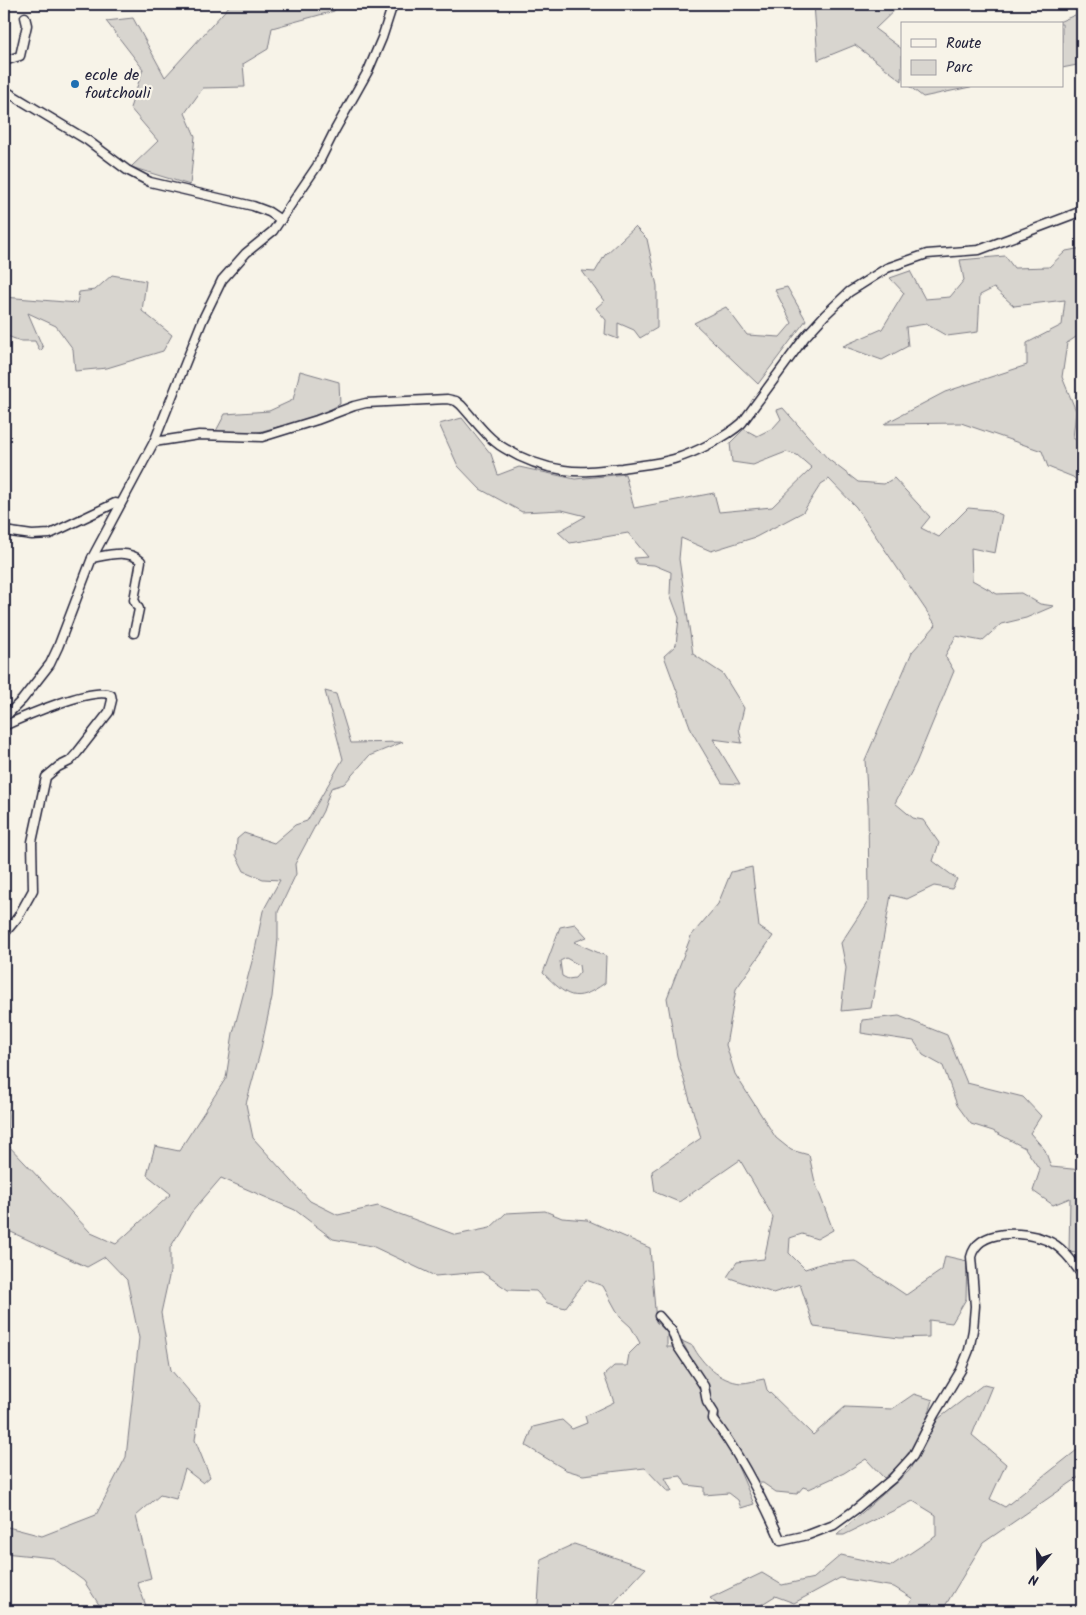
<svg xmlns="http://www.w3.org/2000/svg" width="1086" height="1615" viewBox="0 0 1086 1615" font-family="Kalam,sans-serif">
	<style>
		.green { fill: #d8d5cf; stroke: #7d7c85; fill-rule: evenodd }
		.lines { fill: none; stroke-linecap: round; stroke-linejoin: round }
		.minor-casing { stroke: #22223b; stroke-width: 11 }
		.minor { stroke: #f7f3e8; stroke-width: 8 }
		.poi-dot { fill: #1f6fb2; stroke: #f7f3e8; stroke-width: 2 }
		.labels { text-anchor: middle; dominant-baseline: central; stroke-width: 4.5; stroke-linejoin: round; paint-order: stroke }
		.poi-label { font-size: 16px; fill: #22223b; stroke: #f7f3e8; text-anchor: start }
	</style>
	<rect width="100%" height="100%" fill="#f7f3e8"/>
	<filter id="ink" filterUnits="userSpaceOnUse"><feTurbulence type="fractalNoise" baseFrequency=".02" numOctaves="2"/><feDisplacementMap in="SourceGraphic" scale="10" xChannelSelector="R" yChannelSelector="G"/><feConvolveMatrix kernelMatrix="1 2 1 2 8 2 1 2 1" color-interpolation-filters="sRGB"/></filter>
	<g filter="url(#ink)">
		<!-- green -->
		<g class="green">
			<path d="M231,4H340L334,11L272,28L268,49L243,64L245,87L203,88L185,113L195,136L190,185L131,167L158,141L130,108L143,69L106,21L133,18L165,77Z"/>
			<path d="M814,4H901L875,29L902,49V81L855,45L818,60Z"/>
			<path d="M1082,12V64L1062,68V24H1054Z"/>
			<path d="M909,86H975L923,97Z"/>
			<path d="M635,227L647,239L657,286V328L640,338L634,330L618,323V339L605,334L606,320L596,308L604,301L582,271L595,272L605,255Z"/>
			<path d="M1082,248V333L1067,343L1062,377L1076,411L1073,438L1082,444V485L1073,477L1048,467L1042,451L961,423L884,424L945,392L1027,365V343L1062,325L1065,300L1014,306L994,288L980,295L978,332L947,336L926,324L906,327L908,346L882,360L843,346L882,329L904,293L890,278L910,271L925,299L950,297L964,280L960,260L1005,256L1014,268L1049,267L1066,251Z"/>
			<path d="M112,275L146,281L142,311L172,335L163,351L107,368L75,371L73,349L56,326L28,313L43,348L40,351L35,341H21L4,335V297L77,303L79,292L95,290Z"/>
			<path d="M787,287L806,320L758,384L694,323L726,307L747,335L780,337L792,323L775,290Z"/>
			<path d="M300,371L339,382L340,404L319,416L251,434L216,431L225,414L269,411L293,400Z"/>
			<path d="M783,408L828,459L858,482L884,484L894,478L930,517L921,528L939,537L968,508L990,510L1002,515L995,553L971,548L972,580L997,594L1021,593L1040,604L1054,606L1026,618L1001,624L982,641L956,636L945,656L954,671L916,763L895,803L913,818L923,820L939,843L933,861L957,879L952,889L934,886L907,899L891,895L871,1008L841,1011L846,968L841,943L869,900L868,805L865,760L912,652L936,625L856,507L829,479L821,484L803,512L756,537L711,551L681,538L679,559L693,654L723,674L744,708L739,728L742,743L713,739L740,784L722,783L692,732L664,656L676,645L679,618L670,594L671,572L654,565L637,564L634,558L648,557L628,533L570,543L558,532L586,516L562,510L522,512L480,489L458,466L439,424L462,418L491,454L498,475L519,467L575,479L625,474L634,508L714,493L719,512L772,507L812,468L797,455L786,452L753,465L732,462L730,443L744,429L757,436L773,428L781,419L777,410Z"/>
			<path d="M325,691L336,694L351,743L403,742L369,756L344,784L331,788L323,811L295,864L296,874L278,912V939L272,997L260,1053L246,1104L253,1138L310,1201L338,1215L378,1206L456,1235L490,1228L506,1213L545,1211L562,1218L587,1220L650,1248L656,1322L667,1332V1347H676L703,1386L754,1504L741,1508L738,1500L729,1493L704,1495V1487L686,1485L681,1476L665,1478L672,1491H667L645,1468L583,1475L566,1470L526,1446L533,1427L562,1420L572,1429L587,1423L585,1416L614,1402L604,1375L614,1366H627L629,1354L640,1343L631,1327L620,1317L603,1286L586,1280L565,1308L547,1303L536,1291L508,1290L482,1272L435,1276L372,1246L333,1239L295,1210L221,1178L191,1213L170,1248V1272L161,1313L171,1370L200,1404L195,1440L210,1477L203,1483L185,1469L176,1499L160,1495L136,1516L151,1578L137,1582L148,1611H103L84,1581L53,1558L4,1553V1526L42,1536L96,1515L126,1457L139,1338L127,1280L105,1257L87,1267L11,1232L4,1246V1060L8,1115L7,1144L91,1233L116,1244L171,1194L147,1175L155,1146L179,1151L226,1078L233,1033L255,950L263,911L280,880L263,879L244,871L236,855L237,839L244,833L274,843L295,825L307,821L343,759Z"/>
			<path d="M752,867L759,927L773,936L736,989L726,1045L735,1074L776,1138L791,1150L809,1155L815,1182L833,1230L817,1239L802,1234L790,1238L789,1253L805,1269L823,1263L855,1261L906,1295L942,1270L945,1256L967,1261L966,1299L952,1323L929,1320V1337L899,1338L814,1327L800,1284L773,1293L727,1277L737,1262L764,1259L773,1217L740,1160L679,1202L655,1192L652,1171L701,1138L677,1056L667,998L691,936L718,904L731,872Z"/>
			<path d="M575,924L587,937L574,942L606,956L605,983C574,1005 567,996 543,973L560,927ZM566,958L579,965L580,972L575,978L568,979L562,976L560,961Z"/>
			<path d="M899,1016L947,1035L967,1083L1023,1097L1041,1116L1030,1133L1045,1150L1051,1167L1082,1170V1254L1069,1252L1070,1198L1053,1205L1033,1191L1040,1170L1025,1148L993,1131L971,1124L957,1105L943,1066L923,1055L914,1041L861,1033L862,1020Z"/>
			<path d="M682,1341L693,1346C702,1364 720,1381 741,1383C748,1383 757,1380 764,1379L767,1390L813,1435L845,1407L892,1409L914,1394L933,1400C924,1431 910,1458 884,1478L866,1459L844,1473L809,1489L803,1487L797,1494L776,1492L763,1483H755L720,1425L719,1413L709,1401L696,1368Z"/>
			<path d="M984,1384L992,1386L972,1435L1006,1464L990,1499L1005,1507L1082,1446V1475L983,1543L942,1611H903L913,1599L894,1587L840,1578L794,1603L775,1596L751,1611H721L722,1609L710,1598L762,1573L782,1585L814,1578L841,1555L891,1566L936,1536V1515L913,1501L844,1535H837L909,1471L938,1419Z"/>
			<path d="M574,1544L646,1568L609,1608L594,1606L587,1611H528L538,1604L541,1559Z"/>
		</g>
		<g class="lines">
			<defs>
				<g id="minor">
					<path d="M4,61L20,56L27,25L25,17"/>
					<path d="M4,90L87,140L127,170L150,182L253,206L269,212L281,220"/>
					<path d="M154,442L199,435L262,437L317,420L354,406L366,403L447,399L456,401L461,405C474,419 487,438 504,448C522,459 543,467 564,470C583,473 603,470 622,468C639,465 657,464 674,459C695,453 726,437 742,423L805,337L825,315L849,292L887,268L927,254L979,250L1082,211"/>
					<path d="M4,531L32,535L50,534L107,507L115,503L120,504"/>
					<path d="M92,558C108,555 128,549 141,561L134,600L139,609L134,633"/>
					<path d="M4,718L22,700L50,664L58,647L92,558L154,442L203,319L222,280L246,253L273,231L317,166L335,130L368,71L382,38L393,4"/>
					<path d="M4,726C23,717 93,686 111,695L112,700L109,712L77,753L70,761L58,767L46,777L32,842L33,890L18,917L4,934"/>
					<path d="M659,1316L672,1331L678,1347L704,1386L707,1402L714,1413L713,1419C741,1456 762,1498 781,1541L808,1535L834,1525L856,1509L892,1479L913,1456L934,1415L961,1370L969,1350L973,1330L975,1306L971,1257C978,1228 1024,1231 1046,1240C1062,1246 1073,1262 1082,1275"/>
				</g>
			</defs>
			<!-- minor casing -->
			<use href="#minor" class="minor-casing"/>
			<!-- minor -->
			<use href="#minor" class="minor"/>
		</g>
	</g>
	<!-- markers -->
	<circle class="poi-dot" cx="75" cy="84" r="5"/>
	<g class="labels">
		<!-- poi labels -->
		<g class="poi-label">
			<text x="85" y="75">ecole de<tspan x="85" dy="18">foutchouli</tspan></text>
		</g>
	</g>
	<!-- margin -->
	<rect width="1086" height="1615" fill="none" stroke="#f7f3e8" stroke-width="20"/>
	<rect x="10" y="10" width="1066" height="1595" fill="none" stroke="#22223b" stroke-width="2" filter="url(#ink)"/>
	<!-- legend -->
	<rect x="901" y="22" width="162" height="65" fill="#f7f3e8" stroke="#a29fa3"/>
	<rect x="911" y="39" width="25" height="8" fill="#f7f3e8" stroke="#a29fa3"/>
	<text x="946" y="48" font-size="15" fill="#22223b">Route</text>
	<rect x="911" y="60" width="25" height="15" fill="#d8d5cf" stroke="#a29fa3"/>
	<text x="946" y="72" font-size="15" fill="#22223b">Parc</text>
	<!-- north arrow -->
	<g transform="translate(1038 1568) rotate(199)" stroke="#f7f3e8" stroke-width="4" paint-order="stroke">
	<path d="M0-4L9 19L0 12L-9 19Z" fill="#22223b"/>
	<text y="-8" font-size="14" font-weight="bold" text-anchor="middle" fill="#22223b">N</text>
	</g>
</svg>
